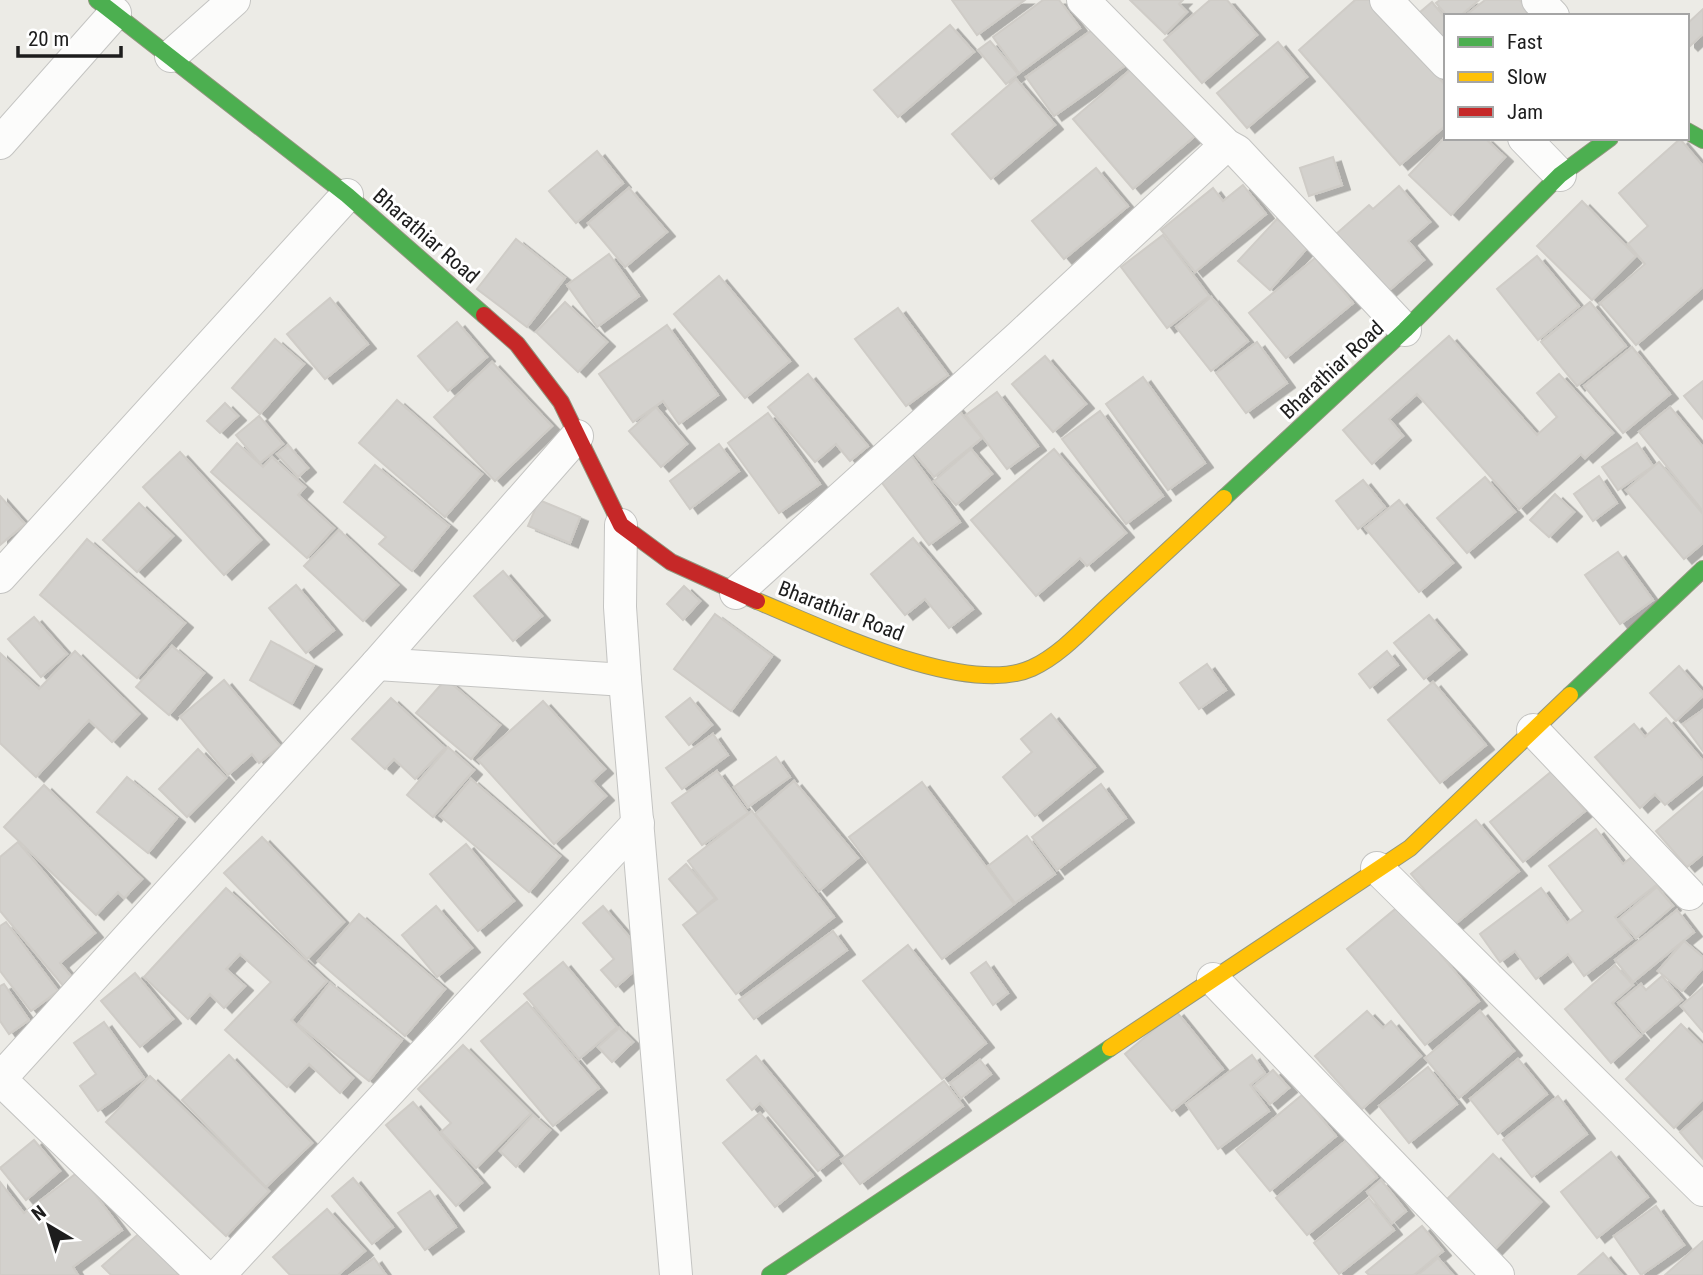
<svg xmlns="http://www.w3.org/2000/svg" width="1703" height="1275" viewBox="0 0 1703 1275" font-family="'Roboto Condensed',sans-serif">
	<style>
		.building { fill: #d3d1cd; stroke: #cfccc7; stroke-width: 2; filter: url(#shadow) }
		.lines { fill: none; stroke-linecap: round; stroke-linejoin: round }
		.street-casing { stroke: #c4c4c2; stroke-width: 34 }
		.fast-casing { stroke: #92967e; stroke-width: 18 }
		.slow-casing { stroke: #92967e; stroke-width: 18 }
		.jam-casing { stroke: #92967e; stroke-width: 18 }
		.street { stroke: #fcfcfb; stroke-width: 32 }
		.fast { stroke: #4caf50; stroke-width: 16 }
		.slow { stroke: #ffc107; stroke-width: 16 }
		.jam { stroke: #c62828; stroke-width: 16 }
		.labels { text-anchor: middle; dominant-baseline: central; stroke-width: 6; stroke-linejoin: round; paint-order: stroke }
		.street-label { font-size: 21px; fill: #1d1d1d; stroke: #fff }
	</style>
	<defs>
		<filter id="shadow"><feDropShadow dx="8" dy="4.5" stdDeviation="0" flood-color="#0004"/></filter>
	</defs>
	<rect width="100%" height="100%" fill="#ecebe6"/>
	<!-- building -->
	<g class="building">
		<path d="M952,0H1025L977,35Z"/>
		<path d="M1043,0H1059L1080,28L1019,73L993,37Z"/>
		<path d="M1130,0H1183L1179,4L1187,12L1165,34Z"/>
		<path d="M1210,0H1227L1257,35L1202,83L1164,40Z"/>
		<path d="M1355,0H1370L1446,86V125L1400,165L1299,50Z"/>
		<path d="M1440,0H1479L1460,16H1447L1436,3Z"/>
		<path d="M1485,0H1520L1533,16H1465Z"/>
		<path d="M1432,2L1446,19V46L1419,13Z"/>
		<path d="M1703,9V34L1690,46L1687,43V24Z"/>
		<path d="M1102,23L1130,62L1054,116L1026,77Z"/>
		<path d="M950,25L974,52L898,117L874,90Z"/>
		<path d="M990,41L1018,74L1006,84L978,50Z"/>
		<path d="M1278,42L1307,77L1247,128L1217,93Z"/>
		<path d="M1136,65L1195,136L1133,189L1073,119Z"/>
		<path d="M1016,79L1055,125L991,179L952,134Z"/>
		<path d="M1446,136V138H1485L1505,157L1451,215L1409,175Z"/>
		<path d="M1680,139L1703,166V287L1636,345L1600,303L1645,264L1628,244L1648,226L1619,193Z"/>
		<path d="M597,151L623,183L576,223L549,191Z"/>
		<path d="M1333,157L1342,185L1309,196L1300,168Z"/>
		<path d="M1096,168L1128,206L1064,259L1032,221Z"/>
		<path d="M1243,185L1266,214L1195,272L1161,230L1213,188L1223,201Z"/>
		<path d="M1399,186L1430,222L1408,241L1424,260L1386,293L1336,234L1369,205L1373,209Z"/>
		<path d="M629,188L667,232L625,267L588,223Z"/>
		<path d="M1582,201L1636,256L1592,300L1537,246Z"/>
		<path d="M1277,219L1308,247L1270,290L1238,261Z"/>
		<path d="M1163,235L1209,296L1167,328L1121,267Z"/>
		<path d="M516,239L565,278L527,327L477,289Z"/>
		<path d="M609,254L639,296L597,327L567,285Z"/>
		<path d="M1537,256L1579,306L1538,340L1497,289Z"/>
		<path d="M1315,258L1353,303L1286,358L1249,313Z"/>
		<path d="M719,276L790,361L745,398L674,314Z"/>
		<path d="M1211,297L1248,341L1211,371L1176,327Z"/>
		<path d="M330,298L368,344L325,379L287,334Z"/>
		<path d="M565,302L607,342L578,372L536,332Z"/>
		<path d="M1590,302L1626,346L1577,386L1541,342Z"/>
		<path d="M898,308L948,375L906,406L855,339Z"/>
		<path d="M457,322L487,357L448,391L418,356Z"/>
		<path d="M667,325L718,395L679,424L663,401L633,422L599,374Z"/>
		<path d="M1449,336L1537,435L1557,417L1537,393L1559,374L1613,433L1585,458L1581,454L1519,509L1417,394L1389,419L1403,436L1372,464L1343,430Z"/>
		<path d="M275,339L304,364L260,414L232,388Z"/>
		<path d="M1257,342L1287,383L1246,413L1216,373Z"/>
		<path d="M1632,347L1670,394L1623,433L1584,386Z"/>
		<path d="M1045,356L1086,404L1053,432L1012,384Z"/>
		<path d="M492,362L552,426L495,481L434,417Z"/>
		<path d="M808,374L868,446L850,461L836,444L815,462L768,407Z"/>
		<path d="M1143,377L1205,463L1168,490L1106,404Z"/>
		<path d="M1703,381V419L1684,396Z"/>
		<path d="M997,392L1038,446L1007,469L966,415Z"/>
		<path d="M397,400L482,474L445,517L359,443Z"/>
		<path d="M225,403L238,416L220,433L207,421Z"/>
		<path d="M955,406L982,438L934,477L907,445Z"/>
		<path d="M656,407L687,444L661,467L629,431Z"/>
		<path d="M1670,407L1703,447V511L1639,432Z"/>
		<path d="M1100,411L1163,496L1126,524L1062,439Z"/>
		<path d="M768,413L820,484L779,513L728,443Z"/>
		<path d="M259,416L283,444L260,463L236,435Z"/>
		<path d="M237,443L263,467L272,457L305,487L298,495L334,528L307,558L211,472Z"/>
		<path d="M1637,443L1653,466L1618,490L1602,467Z"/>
		<path d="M719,444L739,471L690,509L670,481Z"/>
		<path d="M288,445L308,468L298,477L277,454Z"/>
		<path d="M905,447L960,522L929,545L873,471Z"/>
		<path d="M971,449L992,474L956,505L934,481Z"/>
		<path d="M1054,449L1126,533L1087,566L1080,558L1036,596L971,520Z"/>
		<path d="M180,452L261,540L224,575L143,487Z"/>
		<path d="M1659,462L1703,514V543L1684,559L1626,490Z"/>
		<path d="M375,465L449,526L412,571L379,544L386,537L344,502Z"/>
		<path d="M1599,476L1617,503L1593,521L1574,494Z"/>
		<path d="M1485,477L1515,512L1467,553L1437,518Z"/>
		<path d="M1363,480L1385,507L1358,529L1336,501Z"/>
		<path d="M1555,494L1574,512L1549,537L1530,520Z"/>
		<path d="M0,496L25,524L0,545Z"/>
		<path d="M539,500L580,517L570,543L528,526Z"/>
		<path d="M1399,500L1453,563L1419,592L1365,528Z"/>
		<path d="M139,503L173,536L137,572L103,540Z"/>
		<path d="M339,530L398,585L363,621L304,566Z"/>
		<path d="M913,538L973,609L949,628L925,599L905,615L871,574Z"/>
		<path d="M87,539L185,623L137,678L40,595Z"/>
		<path d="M1618,552L1653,600L1620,624L1585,575Z"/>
		<path d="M503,571L542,616L513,641L474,596Z"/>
		<path d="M296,585L334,630L306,653L269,608Z"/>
		<path d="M684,586L700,601L683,620L667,604Z"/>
		<path d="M715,614L772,656L731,711L674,669Z"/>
		<path d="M1429,615L1459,650L1424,679L1394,643Z"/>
		<path d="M34,617L67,654L41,677L8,639Z"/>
		<path d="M271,641L314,665L292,704L250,680Z"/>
		<path d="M172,646L204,673L169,715L136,687Z"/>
		<path d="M75,651L139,714L112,742L89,720L36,777L0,743V653L39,689Z"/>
		<path d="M1387,651L1398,665L1370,688L1359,674Z"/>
		<path d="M1207,664L1226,690L1199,709L1180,683Z"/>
		<path d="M1679,666L1703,693V696L1676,721L1650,693Z"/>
		<path d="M446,679L500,725L471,759L416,713Z"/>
		<path d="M224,680L280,746L259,763L252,754L228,775L180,717Z"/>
		<path d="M1433,682L1486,745L1440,783L1388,720Z"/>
		<path d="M391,698L445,748L415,779L394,759L385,769L352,739Z"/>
		<path d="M690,698L712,725L689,745L666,717Z"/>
		<path d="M543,701L605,769L592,781L606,796L554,844L478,760Z"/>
		<path d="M1703,710V751L1683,724Z"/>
		<path d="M1051,714L1095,767L1035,816L1003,777L1032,752L1021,739Z"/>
		<path d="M1666,718L1703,761V774L1665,805L1655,794L1640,808L1595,757L1634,724L1645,737Z"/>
		<path d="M713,734L728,755L682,789L666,768Z"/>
		<path d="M448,747L474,770L433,817L407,795Z"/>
		<path d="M198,749L226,778L187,817L159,789Z"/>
		<path d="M776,757L790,777L748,807L734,787Z"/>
		<path d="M717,771L748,813L702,845L672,803Z"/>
		<path d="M1552,771L1585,811L1523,862L1490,822Z"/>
		<path d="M127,777L177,818L148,853L97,812Z"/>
		<path d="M471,779L560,856L529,892L440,816Z"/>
		<path d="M794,781L858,858L819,891L755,814Z"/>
		<path d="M922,782L1014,904L942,959L849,837Z"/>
		<path d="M1101,784L1126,818L1057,870L1032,837Z"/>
		<path d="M44,785L142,879L124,898L118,892L96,915L4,827Z"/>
		<path d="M1703,791V854L1687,867L1656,831Z"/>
		<path d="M752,811L834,917L736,994L683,925L717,899L688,861Z"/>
		<path d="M1476,820L1519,871L1454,925L1411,874Z"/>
		<path d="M1596,829L1623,864L1638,852L1660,882L1615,917L1632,939L1584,976L1568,954L1536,979L1515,951L1500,962L1480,934L1541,888L1567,923L1583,911L1549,866Z"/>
		<path d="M1027,836L1055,874L1015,903L988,866Z"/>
		<path d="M262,837L344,922L307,959L224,873Z"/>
		<path d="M18,842L95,933L60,963L74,980L65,988L0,911V857Z"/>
		<path d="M466,844L514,901L478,931L430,874Z"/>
		<path d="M686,864L715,898L698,913L669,879Z"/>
		<path d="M1657,887L1673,906L1636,938L1619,919Z"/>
		<path d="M226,888L327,981L291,1020L353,1078L340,1093L309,1064L287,1087L225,1030L271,982L240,954L226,969L245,986L224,1008L210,994L188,1019L144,977Z"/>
		<path d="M1400,905L1479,1001L1425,1045L1347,949Z"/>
		<path d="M436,906L472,948L437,977L402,935Z"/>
		<path d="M603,906L648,959L616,987L601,970L614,959L583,923Z"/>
		<path d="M1677,910L1694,932L1633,982L1615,960Z"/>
		<path d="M359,914L445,989L405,1036L318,961Z"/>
		<path d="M6,922L58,991L31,1011L0,971V926Z"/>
		<path d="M833,931L847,950L754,1019L739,1000Z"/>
		<path d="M1684,941L1703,957V968L1682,991L1658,971Z"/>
		<path d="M908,945L986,1043L942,1079L863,981Z"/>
		<path d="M563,962L617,1027L579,1059L524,994Z"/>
		<path d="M986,962L1008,993L993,1005L971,973Z"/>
		<path d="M1615,965L1633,985L1612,1003L1641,1036L1611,1063L1565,1009Z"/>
		<path d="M135,973L173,1019L140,1047L101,1001Z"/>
		<path d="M1662,976L1682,1000L1643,1033L1618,1003L1641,984L1646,990Z"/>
		<path d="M330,983L402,1040L369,1081L298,1024Z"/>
		<path d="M4,984L29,1020L9,1034L0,1021V986Z"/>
		<path d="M1703,987V1032L1681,1006Z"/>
		<path d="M527,1002L599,1088L553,1126L481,1041Z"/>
		<path d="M1176,1011L1223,1069L1172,1111L1125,1054Z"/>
		<path d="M1367,1011L1383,1028L1391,1021L1421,1056L1362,1109L1315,1056Z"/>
		<path d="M1480,1011L1514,1051L1459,1098L1425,1058Z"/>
		<path d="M104,1022L144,1078L98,1111L80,1086L96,1074L74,1043Z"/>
		<path d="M1681,1024L1703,1046V1099L1674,1128L1626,1079Z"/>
		<path d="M619,1028L633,1042L612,1062L598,1047Z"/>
		<path d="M463,1045L531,1113L476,1168L441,1132L451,1123L418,1089Z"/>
		<path d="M229,1055L312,1143L266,1187L182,1100Z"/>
		<path d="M1252,1055L1265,1073L1250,1085L1269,1111L1218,1149L1186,1104Z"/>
		<path d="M756,1056L838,1155L818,1171L760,1103L752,1110L727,1080Z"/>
		<path d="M1518,1059L1547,1094L1498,1134L1470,1099Z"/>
		<path d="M980,1060L991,1074L961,1098L950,1083Z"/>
		<path d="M1428,1067L1457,1104L1409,1143L1379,1106Z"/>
		<path d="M1273,1070L1289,1088L1270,1104L1254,1086Z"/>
		<path d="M150,1076L269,1191L226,1236L106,1122Z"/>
		<path d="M944,1081L963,1106L860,1184L841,1160Z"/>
		<path d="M1302,1095L1336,1136L1270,1191L1236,1150Z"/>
		<path d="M1558,1096L1587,1134L1532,1177L1503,1140Z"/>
		<path d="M413,1102L482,1183L456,1206L386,1125Z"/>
		<path d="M1703,1112V1159L1680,1132Z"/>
		<path d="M760,1113L813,1176L775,1207L723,1143Z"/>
		<path d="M533,1115L550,1130L516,1167L500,1151Z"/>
		<path d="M34,1140L60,1171L26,1200L0,1168Z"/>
		<path d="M1347,1140L1377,1177L1307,1235L1276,1198Z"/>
		<path d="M1611,1152L1648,1197L1597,1238L1561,1192Z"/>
		<path d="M1493,1154L1541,1202L1491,1253L1440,1206Z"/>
		<path d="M78,1172L122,1230L73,1267L78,1275H0V1182L24,1213Z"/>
		<path d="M353,1178L393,1227L372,1244L332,1196Z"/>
		<path d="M1381,1180L1406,1211L1392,1223L1367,1192Z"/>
		<path d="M430,1191L456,1227L425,1250L398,1213Z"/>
		<path d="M1369,1198L1394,1230L1339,1274L1314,1243Z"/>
		<path d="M1656,1206L1684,1245L1641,1275L1614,1236Z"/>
		<path d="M327,1209L365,1251L338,1275H290L273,1257Z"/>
		<path d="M1422,1226L1443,1251L1414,1275H1369L1366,1272Z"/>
		<path d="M142,1231L179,1272L176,1275H111L102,1266Z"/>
		<path d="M1703,1241V1275H1665Z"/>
		<path d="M1603,1253L1622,1275H1578Z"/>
		<path d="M374,1258L386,1275H350Z"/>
		<path d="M1438,1258L1453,1275H1418Z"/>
	</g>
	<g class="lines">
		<defs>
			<g id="street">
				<path d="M1083,0L1226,145L1237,151L1405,330"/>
				<path d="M1386,0L1446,63"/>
				<path d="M1538,0L1553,16"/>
				<path d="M171,56L234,0"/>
				<path d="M1524,138L1560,175"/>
				<path d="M0,143L115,13"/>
				<path d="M621,525L620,607L625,680L676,1275"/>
				<path d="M0,577L347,195"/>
				<path d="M736,593L1020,336L1226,145"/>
				<path d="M377,664L625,680"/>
				<path d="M1533,730L1689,894"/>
				<path d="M1377,868L1703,1190"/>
				<path d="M1213,979L1498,1275"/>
				<path d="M203,1275L0,1079L377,664L577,436"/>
				<path d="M219,1275L638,823"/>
			</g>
			<g id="fast">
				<path d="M97,0L347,195L484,315"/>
				<path d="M1687,131L1703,140"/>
				<path d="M1224,498L1405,330L1560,175L1610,138"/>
				<path d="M1570,695L1703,569"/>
				<path d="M770,1275L1110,1048"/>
			</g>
			<g id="slow">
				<path d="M757,601C821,627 966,698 1032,668C1062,654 1086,626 1110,604C1148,569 1186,534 1224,498"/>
				<path d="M1110,1048L1410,848L1570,695"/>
			</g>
			<path id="jam" d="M484,315L517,344L561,402L621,525L671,562L757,601"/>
		</defs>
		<!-- street casing -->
		<use href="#street" class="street-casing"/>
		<!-- fast casing -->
		<use href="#fast" class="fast-casing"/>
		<!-- slow casing -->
		<use href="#slow" class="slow-casing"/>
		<!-- jam casing -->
		<use href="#jam" class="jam-casing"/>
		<!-- street -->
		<use href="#street" class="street"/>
		<!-- fast -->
		<use href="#fast" class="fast"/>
		<!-- slow -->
		<use href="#slow" class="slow"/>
		<!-- jam -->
		<use href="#jam" class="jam"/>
	</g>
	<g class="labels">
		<!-- street labels -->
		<g class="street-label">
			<text transform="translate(426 236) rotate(41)">Bharathiar Road</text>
			<text transform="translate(1332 370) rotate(-43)">Bharathiar Road</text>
			<text transform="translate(841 611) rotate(21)">Bharathiar Road</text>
		</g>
	</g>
	<!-- legend -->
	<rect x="1444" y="14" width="245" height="126" fill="#ffffff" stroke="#a5a5a5" stroke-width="2"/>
	<rect x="1458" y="37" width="35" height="10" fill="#4caf50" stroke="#a5a5a5" stroke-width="2"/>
	<text x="1507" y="49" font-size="21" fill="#1d1d1d">Fast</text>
	<rect x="1458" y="72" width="35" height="10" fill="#ffc107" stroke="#a5a5a5" stroke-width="2"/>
	<text x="1507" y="84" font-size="21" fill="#1d1d1d">Slow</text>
	<rect x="1458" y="107" width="35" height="10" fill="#c62828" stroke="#a5a5a5" stroke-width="2"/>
	<text x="1507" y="119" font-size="21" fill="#1d1d1d">Jam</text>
	<!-- north arrow -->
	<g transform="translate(49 1226) rotate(322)" stroke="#ffffff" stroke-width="5" paint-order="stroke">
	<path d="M0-5L12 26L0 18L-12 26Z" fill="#1d1d1d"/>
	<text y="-10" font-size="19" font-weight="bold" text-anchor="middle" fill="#1d1d1d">N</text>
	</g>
	<!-- scale -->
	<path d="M18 46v10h103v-10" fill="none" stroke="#1d1d1d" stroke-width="3.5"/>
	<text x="28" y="46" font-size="21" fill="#1d1d1d" stroke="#ffffff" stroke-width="5" paint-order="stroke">20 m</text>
</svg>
